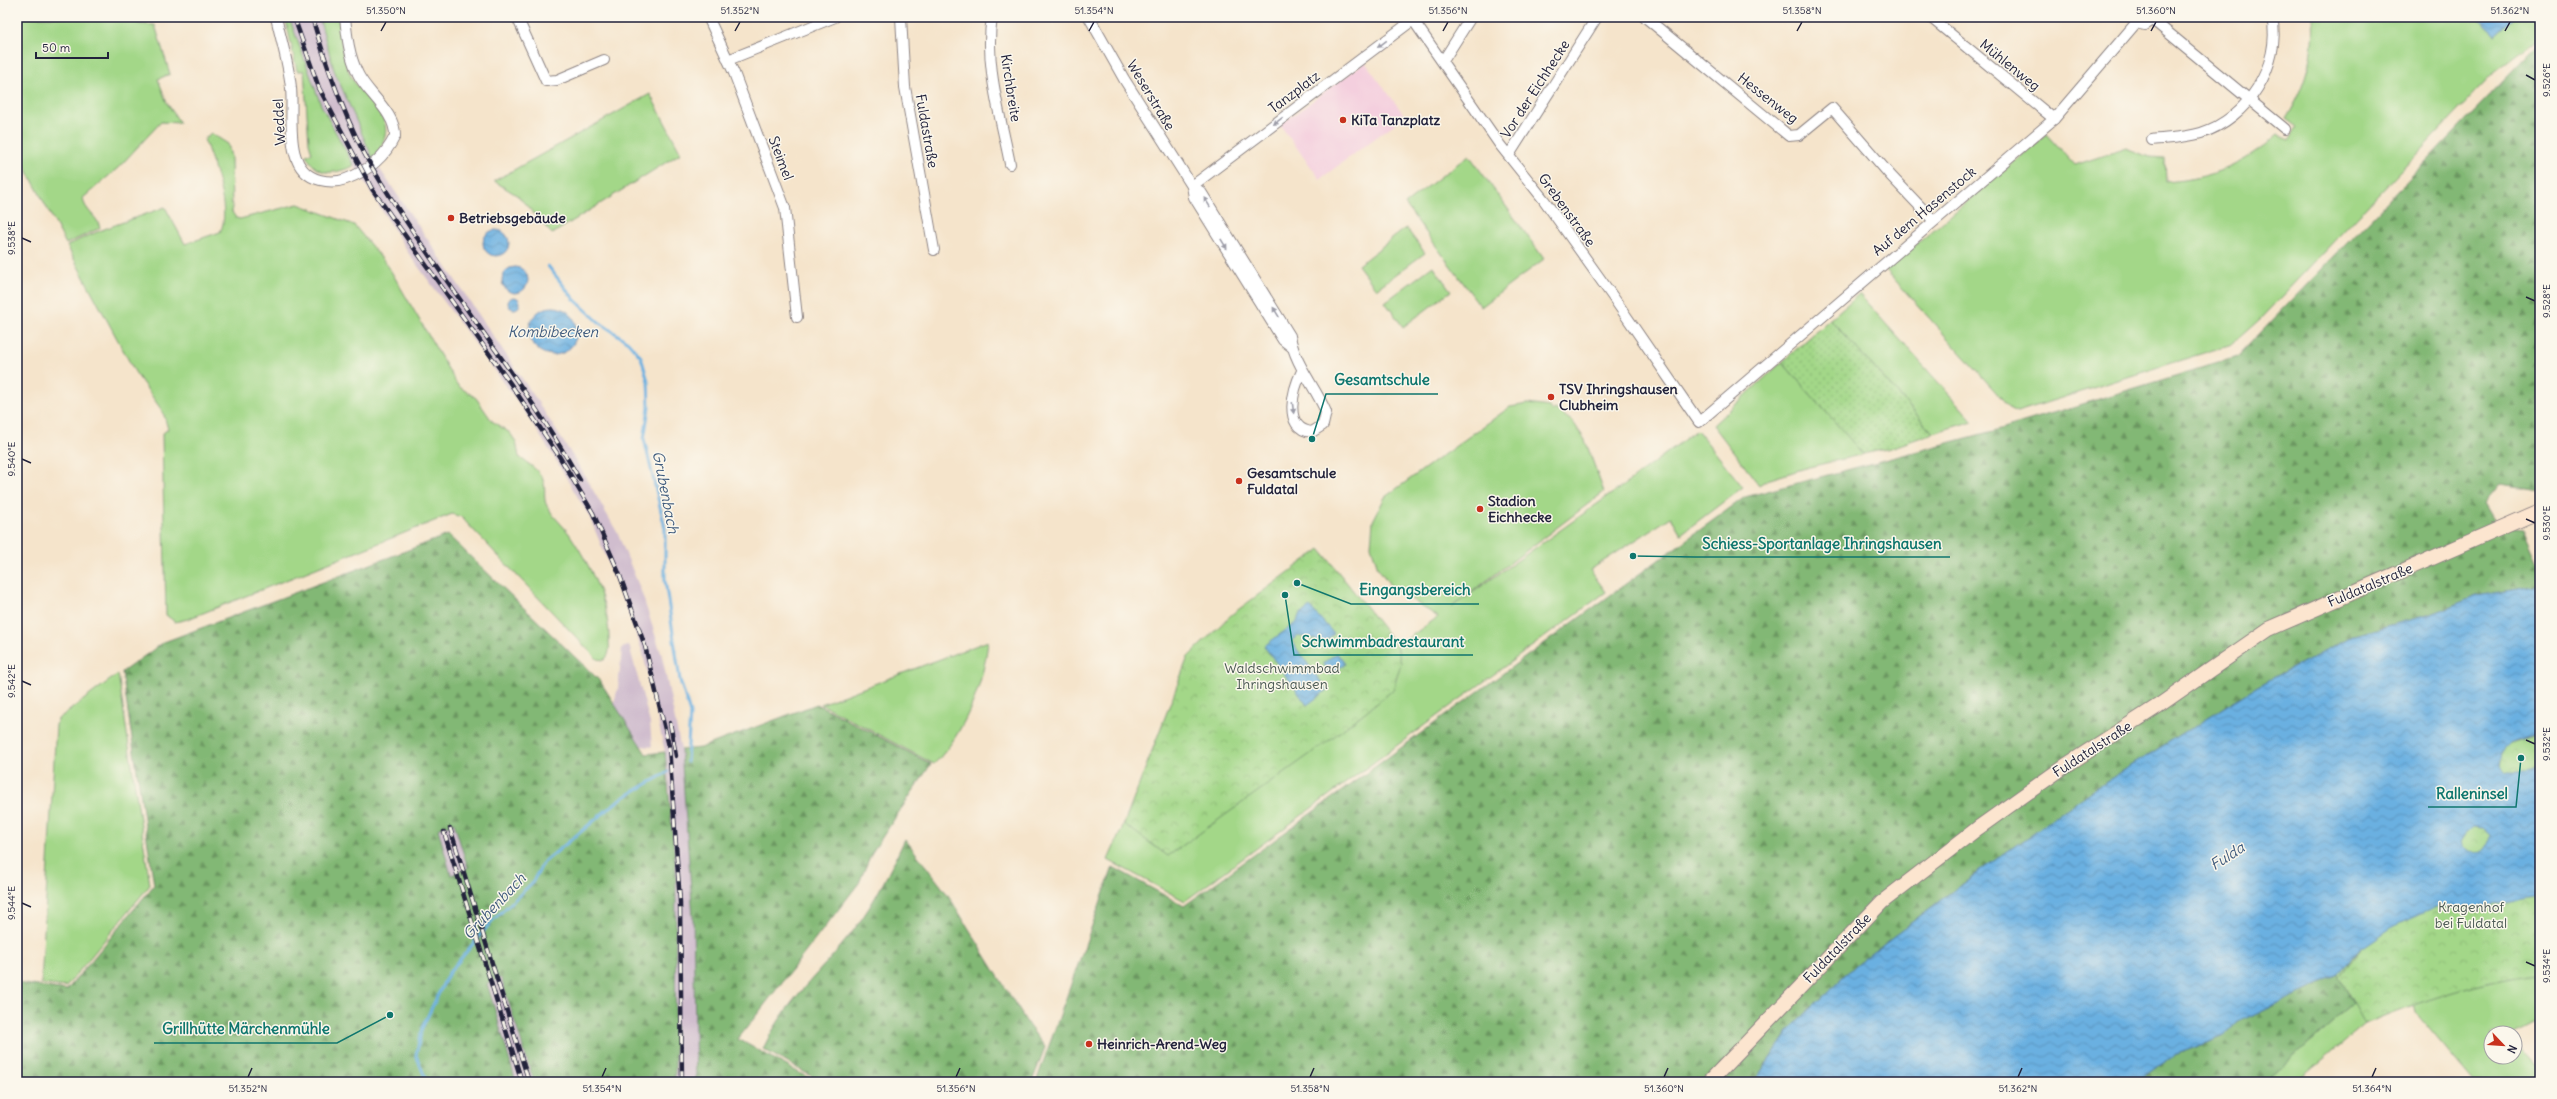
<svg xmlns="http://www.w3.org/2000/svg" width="2557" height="1099" viewBox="0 0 2557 1099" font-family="Delius,sans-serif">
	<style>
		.built { fill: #f4cfde }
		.railway { fill: #d0bdce }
		.grass { fill: #a3d788; stroke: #627c62 }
		.forest { fill: url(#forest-firs); stroke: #526d58; fill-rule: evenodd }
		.park { fill: url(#park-crowns); stroke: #627c62 }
		.garden { fill: url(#garden-dots); stroke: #627c62 }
		.water { fill: url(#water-waves); stroke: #46698e; fill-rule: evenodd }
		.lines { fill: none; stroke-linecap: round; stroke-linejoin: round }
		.stream { stroke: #6ab0e1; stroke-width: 3 }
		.minor-casing { stroke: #8c8383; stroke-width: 12 }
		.secondary-casing { stroke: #8c8383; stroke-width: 16 }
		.minor { stroke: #fff; stroke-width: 10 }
		.secondary { stroke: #fce5cf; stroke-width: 14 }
		.rail-casing { stroke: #22223b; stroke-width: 4.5 }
		.rail { stroke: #fbf7ec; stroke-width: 3; stroke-dasharray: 9; stroke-linecap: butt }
		.oneway { fill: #9c9ca7 }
		.ticks { fill: none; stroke: #22223b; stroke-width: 1.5 }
		.poi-dot { fill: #c8321e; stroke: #fbf7ec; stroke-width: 1.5 }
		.labels { text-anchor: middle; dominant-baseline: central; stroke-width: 3; stroke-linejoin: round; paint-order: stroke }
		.street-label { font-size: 14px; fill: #22223b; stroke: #fbf7ec }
		.poi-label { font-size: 14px; font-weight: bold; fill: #22223b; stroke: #fbf7ec; text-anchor: start }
		.park-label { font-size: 14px; fill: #495852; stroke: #fbf7ec }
		.water-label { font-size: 15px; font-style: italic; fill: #3f5b7d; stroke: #fbf7ec }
		.leader { fill: none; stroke: #0f766e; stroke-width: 1.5 }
		.callout-dot { fill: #0f766e; stroke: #fbf7ec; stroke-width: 1.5 }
		.callout-label { font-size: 15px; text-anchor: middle; font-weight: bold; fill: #0f766e; stroke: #fbf7ec; stroke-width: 3; stroke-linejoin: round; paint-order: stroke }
		.neatline { fill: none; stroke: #22223b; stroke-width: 1.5 }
		.ticks-label { font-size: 10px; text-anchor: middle; fill: #22223b }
	</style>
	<defs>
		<pattern id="forest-firs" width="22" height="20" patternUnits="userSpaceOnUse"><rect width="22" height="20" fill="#82b874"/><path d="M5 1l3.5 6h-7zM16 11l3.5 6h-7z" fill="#6a9560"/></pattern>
		<pattern id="park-crowns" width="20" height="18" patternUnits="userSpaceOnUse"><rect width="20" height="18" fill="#a3d788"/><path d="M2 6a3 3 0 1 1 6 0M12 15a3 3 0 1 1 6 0" fill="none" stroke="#8cb876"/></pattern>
		<pattern id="garden-dots" width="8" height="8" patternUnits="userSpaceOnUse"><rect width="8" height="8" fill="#a3d788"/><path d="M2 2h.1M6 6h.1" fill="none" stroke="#8cb876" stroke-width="1.8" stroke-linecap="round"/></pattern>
		<pattern id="water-waves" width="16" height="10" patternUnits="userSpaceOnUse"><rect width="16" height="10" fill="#6ab0e1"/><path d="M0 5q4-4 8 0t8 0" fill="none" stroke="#578fb8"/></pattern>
	</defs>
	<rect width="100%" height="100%" fill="#fbf7ec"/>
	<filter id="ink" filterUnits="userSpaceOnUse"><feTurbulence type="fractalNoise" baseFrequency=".025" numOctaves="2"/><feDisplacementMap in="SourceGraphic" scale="8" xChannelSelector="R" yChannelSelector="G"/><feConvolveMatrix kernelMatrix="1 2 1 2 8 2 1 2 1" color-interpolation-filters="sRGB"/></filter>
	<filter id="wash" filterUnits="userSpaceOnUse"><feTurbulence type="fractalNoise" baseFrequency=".012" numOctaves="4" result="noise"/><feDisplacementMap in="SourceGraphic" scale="16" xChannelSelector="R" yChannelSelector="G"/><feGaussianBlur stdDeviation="0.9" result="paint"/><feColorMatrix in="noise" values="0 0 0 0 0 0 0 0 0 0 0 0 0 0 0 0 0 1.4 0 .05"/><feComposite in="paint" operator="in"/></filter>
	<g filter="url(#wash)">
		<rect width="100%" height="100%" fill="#f5e4cb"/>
		<!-- built -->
		<path class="built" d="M1365,62L1405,116L1320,179L1280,125Z"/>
		<!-- railway -->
		<g class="railway">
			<path d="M289,17H319L334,70L373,159L534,396L581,469L617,532L641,591L662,656L681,750L693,917L696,1082H675L676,872L669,783L665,752L643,653L620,590L589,516L554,457L519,403L409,254L347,154L321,105Z"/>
			<path d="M629,645L650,723L652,747L603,742L618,688L622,648Z"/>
			<path d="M454,823L468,868L451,875L437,829Z"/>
			<path d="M501,978L510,1008L534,1082H516L487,982Z"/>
		</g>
		<!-- grass -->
		<g class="grass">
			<path d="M17,17H132L139,24L155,25L170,74L158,79L167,103L180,123L161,122L119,167L83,198C84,211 98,216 100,228L66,244L17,151Z"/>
			<path d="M285,17H289L321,105L354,166C334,174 318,178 306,155L312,153L309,143L304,71H297Z"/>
			<path d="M319,17H339C341,37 341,56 350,74C366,108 406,116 373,159L334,70Z"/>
			<path d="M2313,17H2476L2495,35L2514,17H2540V38L2493,74L2259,320L2232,344L2017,412L2012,410L1886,270L2047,134L2075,165L2126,148L2149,157L2165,158L2166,182C2213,178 2242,166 2278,135L2289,140L2297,127L2286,119C2306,87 2316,55 2313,17Z"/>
			<path d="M650,94L681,153L552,234L518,196L494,181Z"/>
			<path d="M211,133L228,144L231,157L232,212L236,218L240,219L298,204L354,225L388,266L458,386L476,398L492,421L510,433L516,442L519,457C528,464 541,470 544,483C546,493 542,500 549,509C554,518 564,526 570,535C590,565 608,601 609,637C609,645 611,654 604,660L597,659L461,517L452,514L188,619L175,622L166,615L162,434L168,429L163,412L135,372L67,246C98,229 132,220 165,207L185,244L220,232C232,211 212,161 204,139Z"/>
			<path d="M1469,155L1544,259L1481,307L1405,204Z"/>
			<path d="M1406,228L1425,253L1376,289L1358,265Z"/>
			<path d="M1433,266L1451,291L1403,327L1385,302Z"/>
			<path d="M1859,294L1973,421L1933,433L1830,319Z"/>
			<path d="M1782,362L1864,454L1809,467L1767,480L1759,485L1713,425Z"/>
			<path d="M1528,404L1549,407L1552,411L1555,409L1573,422L1585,440L1604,492L1452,607L1631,480L1697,430L1743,487L1681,534L1671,517L1590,570L1606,592L1185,901L1108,860L1124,824L1394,642L1397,646L1438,617L1390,585L1378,568L1371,546L1373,521L1385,497L1510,407Z"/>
			<path d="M988,641C984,684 964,734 934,764L821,704Z"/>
			<path d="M118,674L150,885L66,987L41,984L56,725L58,719Z"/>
			<path d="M2540,897V1022L2533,1023L2514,1033H2491V1057H2515V1042L2540,1070V1082H2474L2415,1012L2413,1004L2365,1024L2296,1082H2265L2353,1004L2338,974L2359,950L2394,926Z"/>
		</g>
		<!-- forest -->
		<g class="forest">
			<path d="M2540,43V490L2500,484L2484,503L2497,525L2523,528L2540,566V585L2477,596L2428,615L2354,635L2256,687L2096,788L1963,883L1856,965L1790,1029L1754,1082H1036L1113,867L1184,906L1745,497L1997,430L2237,357Z"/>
			<path d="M448,535L600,681L646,754L665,752L676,872L675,1082H534L501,978L487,983L516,1082H17V983L67,990L154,885L122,672L164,642ZM454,823L468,868L451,875L438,829Z"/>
			<path d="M817,704L931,764L871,854L859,883L738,1039L816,1082H696L693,917L681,750L700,748Z"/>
			<path d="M905,839L948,895L1029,1026L1045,1047L1032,1082H822L763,1049C783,1006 811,981 841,946C869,914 887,877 905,839Z"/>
			<path d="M2338,974L2353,1004L2265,1082H2137L2176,1054L2225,1036L2238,1022Z"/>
		</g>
		<!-- park -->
		<g class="park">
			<path d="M1320,549L1397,646L1401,663L1393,690L1327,742L1168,856L1124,824L1188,657L1231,615Z"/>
			<path d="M2540,734V973C2479,982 2422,1000 2365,1024L2339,977L2386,917L2504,745Z"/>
		</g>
		<!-- garden -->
		<path class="garden" d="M1830,319L1933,433L1891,448L1863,454L1782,362Z"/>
		<!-- water -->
		<g class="water">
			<path d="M2476,17H2514L2495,35Z"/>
			<circle cx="496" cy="243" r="13"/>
			<circle cx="515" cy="280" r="13"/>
			<circle cx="514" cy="303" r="6"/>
			<circle cx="553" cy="331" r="24"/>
			<path d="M2540,585V733L2511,742L2503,750L2501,766L2507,773H2526L2540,769V897L2487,906L2434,908L2394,926L2359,950L2338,974L2238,1022L2225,1036L2176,1054L2137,1082H1754L1790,1029L1856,965L1963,883L2096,788L2256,687L2354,635L2428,615L2477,596ZM2474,827L2482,828L2490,835L2488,844L2482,852C2471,854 2466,852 2460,842L2465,834Z"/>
			<path d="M1310,607L1334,634L1320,644L1315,639L1298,636L1291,641L1327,690L1307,705L1264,646L1297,622L1299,615Z"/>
			<path d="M1337,653L1345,664L1331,675L1323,663Z"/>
		</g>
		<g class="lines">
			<!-- stream -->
			<g class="stream">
				<path d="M548,266L574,299L599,322L628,342L641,357L648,381L649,407L644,439L665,528V580L680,680L690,713L687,762"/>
				<path d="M427,1082L416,1055L422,1028L448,974L492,921L532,883L543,863L619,800L668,772"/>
			</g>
		</g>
	</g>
	<g filter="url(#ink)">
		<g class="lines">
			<defs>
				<g id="minor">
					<path d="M276,17C281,40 289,65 291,88C294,115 282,171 320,180C328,182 338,182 346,179C368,171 385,157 395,136C396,113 367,93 358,74C349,55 347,37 345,17"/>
					<path d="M517,17L546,81L557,80L604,60"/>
					<path d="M708,17L734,73L785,208L797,317"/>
					<path d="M901,17L905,87L934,250"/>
					<path d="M992,17C984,64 1001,117 1010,164"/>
					<path d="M1089,17L1124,79L1192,186L1194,197L1283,340L1292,347"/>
					<path d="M1411,17L1500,145L1544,200L1613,297L1699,422L2054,119L2136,23L2145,25L2157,17"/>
					<path d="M1645,17L1789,136L1799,135L1832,108L1891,176L1934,221"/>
					<path d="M1930,17L2054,119"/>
					<path d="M2154,21L2285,129"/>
					<path d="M728,60L835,17"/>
					<path d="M1443,61L1471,17"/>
					<path d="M2152,140C2168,138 2185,138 2201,133C2247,119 2282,65 2272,17"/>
					<path d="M1509,155L1597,17"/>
					<path d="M1192,186L1201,192L1290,336C1295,365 1315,386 1326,412L1323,425L1312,432C1281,429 1294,387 1302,371"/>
					<path d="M1192,186L1413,20"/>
				</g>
				<path id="secondary" d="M1709,1082L1882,902L1978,828L2065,766L2158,706L2269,629L2540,511"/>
			</defs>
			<!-- minor casing -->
			<use href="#minor" class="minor-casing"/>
			<!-- secondary casing -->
			<use href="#secondary" class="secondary-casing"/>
			<!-- minor -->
			<use href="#minor" class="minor"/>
			<!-- secondary -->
			<use href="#secondary" class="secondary"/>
			<defs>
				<g id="rail">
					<path d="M294,17L319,88L372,189L510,383L559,456L593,513L619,573L645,646L669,746L680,902L682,1082"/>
					<path d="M312,17C325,61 340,105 361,147C377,179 398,209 418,239C472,319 532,396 580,480"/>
					<path d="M670,723L676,756"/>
					<path d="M450,828L529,1082"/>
					<path d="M444,832L522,1082"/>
				</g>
			</defs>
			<!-- rail casing -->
			<use href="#rail" class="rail-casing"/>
			<!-- rail -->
			<use href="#rail" class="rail"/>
		</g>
		<!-- one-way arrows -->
		<defs><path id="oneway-solid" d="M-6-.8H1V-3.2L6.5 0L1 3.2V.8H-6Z"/></defs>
		<g class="oneway">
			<use href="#oneway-solid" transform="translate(1382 44) rotate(143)"/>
			<use href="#oneway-solid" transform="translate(1278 121) rotate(143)"/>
			<use href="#oneway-solid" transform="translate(1207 202) rotate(-122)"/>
			<use href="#oneway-solid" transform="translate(1224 244) rotate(58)"/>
			<use href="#oneway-solid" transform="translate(1276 312) rotate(-122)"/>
			<use href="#oneway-solid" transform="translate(1293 408) rotate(83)"/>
		</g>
	</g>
	<!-- ticks -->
	<path class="ticks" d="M381,31L386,22M735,31L740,22M1089,31L1094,22M1443,31L1448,22M1797,31L1802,22M2151,31L2156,22M2505,31L2510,22M2526,75L2535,80M22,238L31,242M2526,297L2535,301M22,459L31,463M2526,519L2535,523M22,681L31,685M2526,740L2535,744M22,903L31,907M2526,962L2535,966M248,1077L252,1068M602,1077L606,1068M956,1077L960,1068M1310,1077L1314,1068M1664,1077L1668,1068M2018,1077L2022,1068M2372,1077L2376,1068"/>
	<!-- markers -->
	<g class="poi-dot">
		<circle cx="1343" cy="120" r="4"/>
		<circle cx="451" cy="218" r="4"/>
		<circle cx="1551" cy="397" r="4"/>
		<circle cx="1239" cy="481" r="4"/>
		<circle cx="1480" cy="509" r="4"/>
		<circle cx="1089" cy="1044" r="4"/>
	</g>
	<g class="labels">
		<!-- street labels -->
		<g class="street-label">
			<text transform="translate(2010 65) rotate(39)">Mühlenweg</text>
			<text transform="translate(1011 88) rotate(81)">Kirchbreite</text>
			<text transform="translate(1535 89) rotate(-57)">Vor der Eichhecke</text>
			<text transform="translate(1294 92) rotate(-37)">Tanzplatz</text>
			<text transform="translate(1151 95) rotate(59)">Weserstraße</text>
			<text transform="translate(1768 98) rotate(38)">Hessenweg</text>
			<text transform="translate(279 122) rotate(-93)">Weddel</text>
			<text transform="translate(927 131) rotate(80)">Fuldastraße</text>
			<text transform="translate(781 158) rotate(69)">Steimel</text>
			<text transform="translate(1567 210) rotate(54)">Grebenstraße</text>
			<text transform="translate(1924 211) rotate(-40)">Auf dem Hasenstock</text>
			<text transform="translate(2370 585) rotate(-23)">Fuldatalstraße</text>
			<text transform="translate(2092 749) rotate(-33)">Fuldatalstraße</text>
			<text transform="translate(1837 948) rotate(-46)">Fuldatalstraße</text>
		</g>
		<!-- poi labels -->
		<g class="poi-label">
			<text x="1351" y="120">KiTa Tanzplatz</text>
			<text x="459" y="218">Betriebsgebäude</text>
			<text x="1559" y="389">TSV Ihringshausen<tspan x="1559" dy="16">Clubheim</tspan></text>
			<text x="1247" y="473">Gesamtschule<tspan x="1247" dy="16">Fuldatal</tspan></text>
			<text x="1488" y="501">Stadion<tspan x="1488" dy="16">Eichhecke</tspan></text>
			<text x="1097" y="1044">Heinrich-Arend-Weg</text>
		</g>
		<!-- park labels -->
		<g class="park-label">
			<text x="1282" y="668">Waldschwimmbad<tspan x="1282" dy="16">Ihringshausen</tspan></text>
			<text x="2471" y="907">Kragenhof<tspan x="2471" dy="16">bei Fuldatal</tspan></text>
		</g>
		<!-- water labels -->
		<g class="water-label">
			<text x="553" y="331">Kombibecken</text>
			<text transform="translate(666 492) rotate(79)">Grubenbach</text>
			<text transform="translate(2227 856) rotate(-33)">Fulda</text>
			<text transform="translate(494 906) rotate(-47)">Grubenbach</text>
		</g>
	</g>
	<!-- callouts -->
	<path class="leader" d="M1312 439L1326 394H1438M1633 556L1695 557H1950M1297 583L1351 604H1479M1285 595L1294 655H1473M2521 758L2516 807H2428M390 1015L337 1043H154"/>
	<g class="callout-dot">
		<circle cx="1312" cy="439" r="4"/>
		<circle cx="1633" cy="556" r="4"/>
		<circle cx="1297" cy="583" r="4"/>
		<circle cx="1285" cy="595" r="4"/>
		<circle cx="2521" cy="758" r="4"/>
		<circle cx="390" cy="1015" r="4"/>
	</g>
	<g class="callout-label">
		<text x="1382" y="385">Gesamtschule</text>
		<text x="1822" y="549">Schiess-Sportanlage Ihringshausen</text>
		<text x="1415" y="595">Eingangsbereich</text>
		<text x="1383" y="647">Schwimmbadrestaurant</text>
		<text x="2472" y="799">Ralleninsel</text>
		<text x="246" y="1034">Grillhütte Märchenmühle</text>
	</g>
	<!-- margin -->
	<rect width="2557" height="1099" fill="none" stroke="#fbf7ec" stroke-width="44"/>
	<!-- north arrow -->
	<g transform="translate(2503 1045) rotate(115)"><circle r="19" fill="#fbf7ec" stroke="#a4a2a5"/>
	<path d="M0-3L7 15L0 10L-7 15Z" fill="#c8321e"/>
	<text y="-6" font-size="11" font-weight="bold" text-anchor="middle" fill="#22223b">N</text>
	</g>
	<!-- scale -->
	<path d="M36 52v6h72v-6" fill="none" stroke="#22223b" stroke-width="2"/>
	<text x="42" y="52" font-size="12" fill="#22223b" stroke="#fbf7ec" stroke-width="3" paint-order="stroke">50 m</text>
	<rect x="22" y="22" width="2513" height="1055" class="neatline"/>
	<g class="ticks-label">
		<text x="386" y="14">51.350°N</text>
		<text x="740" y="14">51.352°N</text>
		<text x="1094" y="14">51.354°N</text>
		<text x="1448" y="14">51.356°N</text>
		<text x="1802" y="14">51.358°N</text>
		<text x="2156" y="14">51.360°N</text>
		<text x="2510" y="14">51.362°N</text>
		<text transform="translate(2546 80) rotate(-90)" y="4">9.526°E</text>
		<text transform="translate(11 238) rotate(-90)" y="4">9.538°E</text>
		<text transform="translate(2546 301) rotate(-90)" y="4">9.528°E</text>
		<text transform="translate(11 459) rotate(-90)" y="4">9.540°E</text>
		<text transform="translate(2546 523) rotate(-90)" y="4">9.530°E</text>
		<text transform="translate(11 681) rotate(-90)" y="4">9.542°E</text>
		<text transform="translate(2546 744) rotate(-90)" y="4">9.532°E</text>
		<text transform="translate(11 903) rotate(-90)" y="4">9.544°E</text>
		<text transform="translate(2546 966) rotate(-90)" y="4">9.534°E</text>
		<text x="248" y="1092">51.352°N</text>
		<text x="602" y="1092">51.354°N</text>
		<text x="956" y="1092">51.356°N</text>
		<text x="1310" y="1092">51.358°N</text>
		<text x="1664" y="1092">51.360°N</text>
		<text x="2018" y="1092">51.362°N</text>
		<text x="2372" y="1092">51.364°N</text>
	</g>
</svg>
